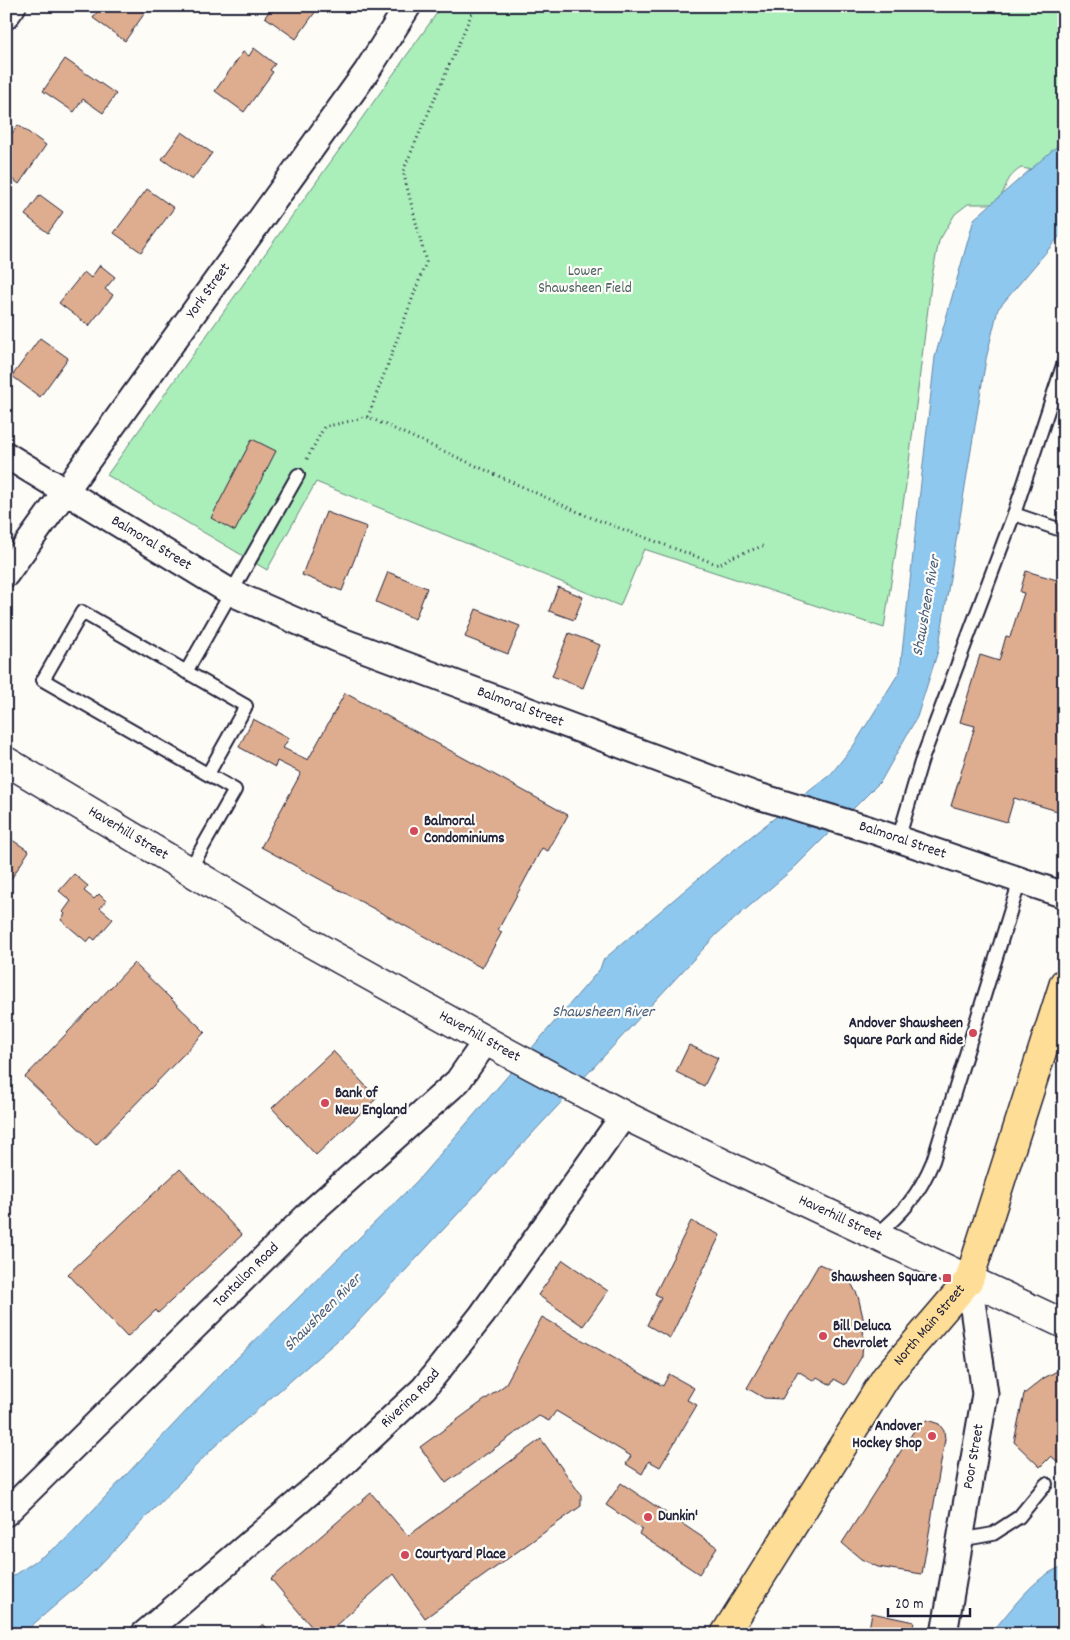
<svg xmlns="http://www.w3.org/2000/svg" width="1070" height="1640" viewBox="0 0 1070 1640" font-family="Dekko,sans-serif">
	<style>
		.green { fill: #aaeeba; stroke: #66887a }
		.water { fill: #8fc8ee; stroke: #6386a6 }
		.building { fill: #dead8f; stroke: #22223b }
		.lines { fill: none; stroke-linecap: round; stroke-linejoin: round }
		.lane-casing { stroke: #22223b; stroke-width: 16 }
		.street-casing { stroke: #22223b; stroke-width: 29 }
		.secondary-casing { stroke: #22223b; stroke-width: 31 }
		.primary-casing { stroke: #22223b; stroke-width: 31 }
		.path { stroke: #22223b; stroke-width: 3; stroke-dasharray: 1 4; stroke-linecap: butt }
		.lane { stroke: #fdfcf7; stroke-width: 12 }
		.street { stroke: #fdfcf7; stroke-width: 25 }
		.secondary { stroke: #fdfcf7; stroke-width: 28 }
		.primary { stroke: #fedd96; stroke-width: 28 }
		.poi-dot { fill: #d1495b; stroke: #fdfcf7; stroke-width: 2 }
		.labels { text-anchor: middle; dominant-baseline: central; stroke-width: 4.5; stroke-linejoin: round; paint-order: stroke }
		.park-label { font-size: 15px; fill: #4b5f61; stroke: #fdfcf7 }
		.street-label { font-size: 15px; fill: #22223b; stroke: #fdfcf7 }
		.poi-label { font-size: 15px; font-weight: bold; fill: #22223b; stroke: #fdfcf7; text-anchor: start }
		.water-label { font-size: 16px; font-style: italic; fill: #485c7a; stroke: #fdfcf7 }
	</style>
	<rect width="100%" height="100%" fill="#fdfcf7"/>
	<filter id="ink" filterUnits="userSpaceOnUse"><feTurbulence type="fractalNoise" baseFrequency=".02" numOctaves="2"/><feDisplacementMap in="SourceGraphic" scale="10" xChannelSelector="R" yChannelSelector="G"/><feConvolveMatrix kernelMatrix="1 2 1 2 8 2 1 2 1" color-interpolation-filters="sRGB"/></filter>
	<g filter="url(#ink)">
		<!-- green -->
		<path class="green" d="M442,6H1064V119L1051,168L1045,172L1021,168C1002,180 1008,191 995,204H968L955,214L939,241L932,276L907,478L884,628L644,549L620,606L316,482L267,570L107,475Z"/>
		<!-- water -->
		<g class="water">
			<path d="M1064,140V231L998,309L986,359L938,651L917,717L881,781L794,868L717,934L353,1327L214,1447L88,1577L22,1634H6V1581L62,1543L223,1372L417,1181L600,969L603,960L712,867L831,774L854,745L900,671L935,357L974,219Z"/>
			<path d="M1064,1566V1634H990C1011,1611 1034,1575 1064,1566Z"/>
		</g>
		<!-- building -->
		<g class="building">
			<path d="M101,6H148L149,7L125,41L93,18Z"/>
			<path d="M273,6H315L318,8L296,39L265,17Z"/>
			<path d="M254,48L275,64L270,70L273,72L244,112L215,91L243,52L249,56Z"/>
			<path d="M65,59L116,94L103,113L83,99L74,112L43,91Z"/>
			<path d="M18,125L46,145L19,184L10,177L6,182V142Z"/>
			<path d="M182,132L212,153L192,180L162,159Z"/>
			<path d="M147,189L174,208L141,252L114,233Z"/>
			<path d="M40,195L63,212L48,233L25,215Z"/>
			<path d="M100,265L115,277L105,289L113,295L89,326L59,303L84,272L91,278Z"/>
			<path d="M40,338L68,358L40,397L12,376Z"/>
			<path d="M252,439L276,451L235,531L211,518Z"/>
			<path d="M326,512L367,527L342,591L302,575Z"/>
			<path d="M1026,571L1064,582V727L1060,739L1064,740V813L1014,798L1007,822L951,806L975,726L960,722L980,655L999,661L1006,636L1010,637L1024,593L1020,592Z"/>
			<path d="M388,572L427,588L415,619L376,602Z"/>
			<path d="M558,587L583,597L574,620L549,611Z"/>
			<path d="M476,609L520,626L508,654L465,637Z"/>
			<path d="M569,633L600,645L583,688L552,676Z"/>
			<path d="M345,693L568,815L548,851L542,848L498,930L502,932L482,968L261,847L301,773L277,761L275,767L239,747L253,719L289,738L283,748L308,760Z"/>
			<path d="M6,836L29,851L6,887Z"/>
			<path d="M74,874L88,886L84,891L94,899L99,894L106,901L100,908L113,919L95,940L91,937L87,942L61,920L65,914L63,912L71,901L59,891Z"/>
			<path d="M134,963L205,1032L96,1145L25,1077Z"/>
			<path d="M689,1045L718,1058L704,1086L676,1072Z"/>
			<path d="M333,1051L377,1098L316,1155L272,1108Z"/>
			<path d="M180,1169L242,1235L158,1313L156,1310L127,1337L68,1274Z"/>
			<path d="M691,1221L720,1235L670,1338L647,1325L661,1297L655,1294Z"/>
			<path d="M563,1260L608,1291L583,1326L538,1295Z"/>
			<path d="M819,1264L844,1275L850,1281L858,1296L864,1322L862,1356L845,1385L834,1379L831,1385L817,1377L814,1381L798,1371L782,1399L764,1398L747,1388Z"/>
			<path d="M542,1317L663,1386L669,1374L694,1388L687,1400L697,1405L660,1467L649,1461L642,1474L626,1464L631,1456L556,1411L549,1421L539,1416L446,1483L420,1447L505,1385Z"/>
			<path d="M1059,1370L1064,1372V1458L1059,1463L1051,1456L1040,1467L1014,1442L1024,1394L1044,1378Z"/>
			<path d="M927,1420L939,1424L944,1431L945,1439L922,1574L878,1567L861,1559L842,1543L917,1426Z"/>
			<path d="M541,1439L581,1495V1506L425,1618L394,1574L326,1634H322L315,1631L271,1579L371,1493L408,1536Z"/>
			<path d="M621,1483L717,1547L699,1574L639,1534L642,1529L606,1505Z"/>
			<path d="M872,1613L914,1622L912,1634H868Z"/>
			<path d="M263,1624L273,1634H252Z"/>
		</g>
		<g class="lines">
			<defs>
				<g id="lane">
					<path d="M1014,514L1064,531"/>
					<path d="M186,672L298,475"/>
					<path d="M898,840L921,762L1014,514L1064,362"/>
					<path d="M189,871L235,790L43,680L82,612L246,706L208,774"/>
					<path d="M875,1236C903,1213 919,1195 933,1161L1020,880"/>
					<path d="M960,1540L993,1534L1019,1517L1046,1484"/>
				</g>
				<g id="street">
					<path d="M6,16L13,6"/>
					<path id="s1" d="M6,455L232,593L342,641L755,795L868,829L1064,895"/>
					<path id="s2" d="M6,574L367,71L408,6"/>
					<path id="s3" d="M6,1513L311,1212L458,1081L486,1041"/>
					<path id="s4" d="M144,1634L345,1462L424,1388L482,1315L624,1115"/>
					<path id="s5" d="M944,1634L985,1394L969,1280"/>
				</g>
				<g id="secondary">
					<path id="s6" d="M6,761L307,941L508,1053L624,1115L770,1186L1064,1324"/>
				</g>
				<g id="primary">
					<path id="s7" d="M725,1634L886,1377L969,1280L1064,983"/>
				</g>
			</defs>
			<!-- lane casing -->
			<use href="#lane" class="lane-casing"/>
			<!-- street casing -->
			<use href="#street" class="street-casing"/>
			<!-- secondary casing -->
			<use href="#secondary" class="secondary-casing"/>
			<!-- primary casing -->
			<use href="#primary" class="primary-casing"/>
			<!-- path -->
			<g class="path">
				<path d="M368,417L426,262L403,171L475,6"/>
				<path d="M307,459L324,427L368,417L587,516L719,565L729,558L763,546"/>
				<path d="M1057,1097L1064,1099"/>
			</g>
			<!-- lane -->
			<use href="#lane" class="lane"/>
			<!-- street -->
			<use href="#street" class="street"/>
			<!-- secondary -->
			<use href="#secondary" class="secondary"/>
			<!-- primary -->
			<use href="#primary" class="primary"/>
		</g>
	</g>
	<!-- markers -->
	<g class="poi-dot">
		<circle cx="414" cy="831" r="5"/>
		<circle cx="973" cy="1033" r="5"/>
		<circle cx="325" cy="1103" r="5"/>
		<rect x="942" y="1273" width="10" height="10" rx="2.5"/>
		<circle cx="823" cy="1336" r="5"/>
		<circle cx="932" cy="1436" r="5"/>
		<circle cx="648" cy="1517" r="5"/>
		<circle cx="405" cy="1555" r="5"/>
	</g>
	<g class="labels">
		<!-- park labels -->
		<g class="park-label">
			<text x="585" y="272">Lower<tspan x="585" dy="17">Shawsheen Field</tspan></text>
		</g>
		<!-- street labels -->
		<g class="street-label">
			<text stroke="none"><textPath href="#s2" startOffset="348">York Street</textPath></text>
			<text stroke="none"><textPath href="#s1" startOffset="170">Balmoral Street</textPath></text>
			<text stroke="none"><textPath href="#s1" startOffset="575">Balmoral Street</textPath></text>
			<text stroke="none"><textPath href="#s6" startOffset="142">Haverhill Street</textPath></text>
			<text stroke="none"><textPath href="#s1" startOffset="980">Balmoral Street</textPath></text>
			<text stroke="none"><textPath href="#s6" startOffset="548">Haverhill Street</textPath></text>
			<text stroke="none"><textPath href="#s6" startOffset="952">Haverhill Street</textPath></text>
			<text stroke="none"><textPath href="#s3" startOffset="338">Tantallon Road</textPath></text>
			<text stroke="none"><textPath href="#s7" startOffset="371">North Main Street</textPath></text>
			<text stroke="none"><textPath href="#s4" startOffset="356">Riverina Road</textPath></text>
			<text stroke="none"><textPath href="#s5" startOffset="180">Poor Street</textPath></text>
		</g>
		<!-- poi labels -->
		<g class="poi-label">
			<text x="424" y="822">Balmoral<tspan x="424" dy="17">Condominiums</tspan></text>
			<text x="963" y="1024" text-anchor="end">Andover Shawsheen<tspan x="963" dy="17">Square Park and Ride</tspan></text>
			<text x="335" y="1094">Bank of<tspan x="335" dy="17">New England</tspan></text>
			<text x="937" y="1278" text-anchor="end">Shawsheen Square</text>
			<text x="833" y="1327">Bill Deluca<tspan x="833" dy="17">Chevrolet</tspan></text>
			<text x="922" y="1427" text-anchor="end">Andover<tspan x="922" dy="17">Hockey Shop</tspan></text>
			<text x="658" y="1517">Dunkin'</text>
			<text x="415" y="1555">Courtyard Place</text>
		</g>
		<!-- water labels -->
		<g class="water-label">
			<text transform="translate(927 606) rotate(-80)">Shawsheen River</text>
			<text x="603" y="1012">Shawsheen River</text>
			<text transform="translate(323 1313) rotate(-45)">Shawsheen River</text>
		</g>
	</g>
	<!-- margin -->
	<rect width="1070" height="1640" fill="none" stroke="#fdfcf7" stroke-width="25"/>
	<rect x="12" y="12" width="1045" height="1615" fill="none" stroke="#22223b" stroke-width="2" filter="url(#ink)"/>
	<!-- scale -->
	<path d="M888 1608v8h82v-8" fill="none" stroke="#22223b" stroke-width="2.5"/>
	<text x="895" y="1608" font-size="15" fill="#22223b" stroke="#fdfcf7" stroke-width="4" paint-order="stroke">20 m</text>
</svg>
